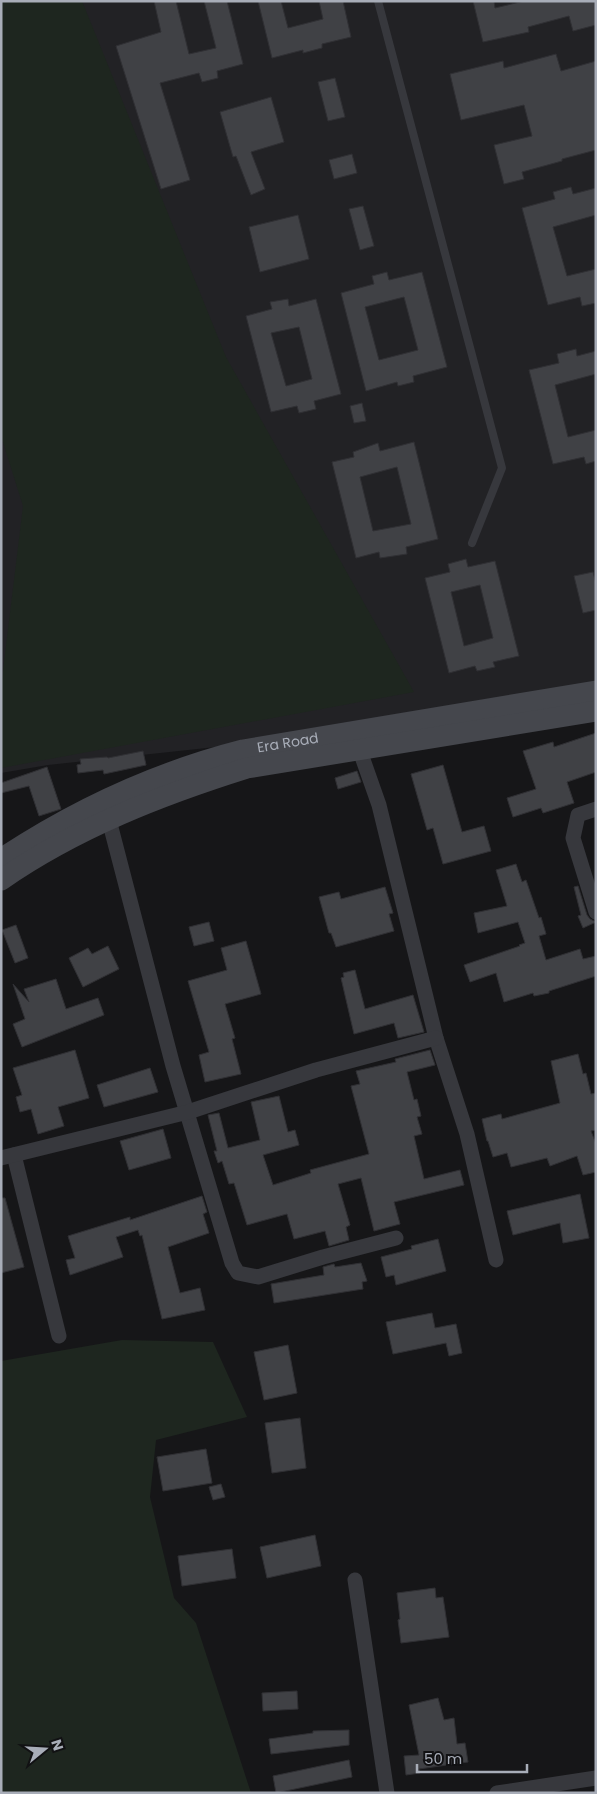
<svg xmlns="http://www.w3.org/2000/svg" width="597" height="1794" viewBox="0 0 597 1794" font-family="Poppins,sans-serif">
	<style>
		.built { fill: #222225 }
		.green { fill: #1e261f }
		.building { fill: #404145; stroke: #303034; fill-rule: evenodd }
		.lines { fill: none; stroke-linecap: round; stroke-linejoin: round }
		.service { stroke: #37383d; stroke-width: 8 }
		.minor { stroke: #37383d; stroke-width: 15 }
		.secondary { stroke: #45474d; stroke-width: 21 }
		.labels { text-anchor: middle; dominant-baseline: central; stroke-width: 4; stroke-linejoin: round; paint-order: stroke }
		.street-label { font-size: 14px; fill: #a8adb8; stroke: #111113 }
	</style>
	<rect width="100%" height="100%" fill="#161618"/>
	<!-- built -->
	<path class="built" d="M1,1H596V683L216,747L48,765L1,773Z"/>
	<!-- green -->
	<g class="green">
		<path d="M1,1H82L226,357L414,692L1,768V687L23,506L1,436Z"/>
		<path d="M122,1340L213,1342L247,1417L156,1440L150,1497L174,1598L196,1623L251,1793H1V1361Z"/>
	</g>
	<!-- building -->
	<g class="building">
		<path d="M154,1H176L189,54L216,48L204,1H227L243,64L217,71L218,78L202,82L199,73L160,83L190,180L161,189L116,46L161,32Z"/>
		<path d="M258,1H281L288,28L323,19L319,1H343L351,37L322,44V48L303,53V50L272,58Z"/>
		<path d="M473,1H494L495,8L524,1H596V25L573,31L569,16L528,27L529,32L483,42Z"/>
		<path d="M556,54L561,71L596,61V150L562,159V161L522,172L524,179L504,184L494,145L532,136L524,105L461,120L450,74L503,61L504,68Z"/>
		<path d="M335,78L345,117L328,121L318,82Z"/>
		<path d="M271,97L284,142L251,152L265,189L251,195L236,156L233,157L220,112Z"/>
		<path d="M352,154L357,173L334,179L329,160Z"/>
		<path d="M571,187L573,194L596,188V215L553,227L567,276L596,269V303L582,306L580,297L548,305L522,208L555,199L553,192Z"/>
		<path d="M363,206L374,246L360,250L349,209Z"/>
		<path d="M298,215L309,259L260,272L249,227Z"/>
		<path d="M387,272L389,280L422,272L447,367L413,376L414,382L398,386L397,382L366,391L341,293L374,284L372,276ZM404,297L418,350L379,360L365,307Z"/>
		<path d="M288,299L289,306L316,299L341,394L314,401L316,409L299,413L297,406L271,412L246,316L272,309L270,302ZM299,327L312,379L286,386L271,333Z"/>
		<path d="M576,349L577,356L596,351V374L555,385L568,437L596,430V461L586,464L584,457L553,464L529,370L559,363L557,354Z"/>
		<path d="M362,403L366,421L354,423L350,406Z"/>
		<path d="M414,442L438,539L406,547L407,554L380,558L379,552L356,558L332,462L354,457L353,452L378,443L380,451ZM397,467L411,524L373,531L360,477Z"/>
		<path d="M466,559L468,567L495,561L519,656L493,662L495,667L477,671L475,666L449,673L425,578L450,572L448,564ZM480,585L493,638L464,646L451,592Z"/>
		<path d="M593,572L596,584V610L583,613L574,576Z"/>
		<path d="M596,733V772L567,782L574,803L543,813L541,808L513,817L507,798L536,789L523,751L553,742L554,747Z"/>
		<path d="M143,751L146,765L104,774L103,770L78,773L77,765L81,764L80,759L107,757L108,758Z"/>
		<path d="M443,765L462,832L484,826L491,851L443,864L433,828L427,830L411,774Z"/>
		<path d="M47,767L61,809L39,816L29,786L1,793V783Z"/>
		<path d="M357,771L361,782L338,789L335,778Z"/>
		<path d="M516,864L522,882L526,880L539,918L541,917L546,934L539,936L546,960L580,949L583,959L596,956V976L549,991V993L534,996L533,993L504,1002L496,973L470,982L464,965L520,946L519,945L525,943L518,922L478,933L474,913L507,906L496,870Z"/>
		<path d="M578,886L587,915L590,919L596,922L583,928L578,916L581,915L574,887Z"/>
		<path d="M385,887L393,913L389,914L394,931L336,947L331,933H329L319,897L339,892L341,899Z"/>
		<path d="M209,922L214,941L194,946L189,927Z"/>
		<path d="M16,925L28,958L15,963L2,930Z"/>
		<path d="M246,941L261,994L225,1004L235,1038L232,1039L241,1074L205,1082L199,1055L209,1052L188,981L227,970L221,948Z"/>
		<path d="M108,946L119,969L83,987L69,958L88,948L92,954Z"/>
		<path d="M355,970L365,1009L413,995L424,1032L398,1038L394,1023L354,1034L341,978L344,977L343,973Z"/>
		<path d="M56,979L66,1009L98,998L104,1015L22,1047L13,1024L25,1019L13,984L29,1002L24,989Z"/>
		<path d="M75,1050L89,1098L58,1107L64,1126L38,1134L31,1109L20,1112L16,1097L22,1095L13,1068Z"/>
		<path d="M430,1050L435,1065L407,1072L414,1100L417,1099L421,1116L417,1117L422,1134L414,1136L424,1179L460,1170L464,1185L394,1202L400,1224L374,1231L361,1178L338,1184L350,1225L346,1227L349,1240L329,1246L325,1231L294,1239L287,1214L247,1225L234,1183L229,1184L222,1161L218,1163L214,1151H217L208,1115L219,1113L228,1148L260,1140L251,1102L279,1096L288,1132L295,1130L299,1145L263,1155L273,1185L311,1173L310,1170L369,1154L351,1086L360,1084L356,1071L396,1062L395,1059Z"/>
		<path d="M578,1054L583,1074L586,1073L591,1094L596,1093V1130L591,1131L596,1144V1172L583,1175L577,1156L550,1166L547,1158L511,1167L507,1153L493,1157L488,1141H487L482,1119L501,1114L502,1119L560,1103L551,1061Z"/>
		<path d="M150,1068L158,1092L104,1107L97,1085Z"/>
		<path d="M163,1129L171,1158L129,1170L120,1141Z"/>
		<path d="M580,1194L589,1238L563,1243L560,1223L513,1235L507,1211Z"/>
		<path d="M202,1196L207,1212L203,1214L209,1233L168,1247L180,1293L200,1288L205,1310L162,1319L145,1248L142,1235L140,1236L138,1230L116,1237L123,1257L70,1275L66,1260L75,1258L68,1236L130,1217V1220Z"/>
		<path d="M1,1198H5L24,1267L1,1273Z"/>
		<path d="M438,1239L446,1271L396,1285L394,1275L386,1277L381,1257L412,1249L411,1246Z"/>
		<path d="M361,1263L367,1281L362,1282L363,1289L274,1303L271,1284L324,1275L323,1267L334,1264L335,1267Z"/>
		<path d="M432,1313L435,1328L456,1324L462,1353L449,1356L446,1343L393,1354L386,1322Z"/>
		<path d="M288,1345L297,1393L264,1400L254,1352Z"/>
		<path d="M300,1418L306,1468L272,1473L265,1423Z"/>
		<path d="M206,1449L212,1483L163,1491L157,1457Z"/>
		<path d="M221,1484L225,1497L213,1500L209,1487Z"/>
		<path d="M315,1535L321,1566L267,1578L260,1547Z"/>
		<path d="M232,1549L236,1578L182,1586L178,1556Z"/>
		<path d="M435,1588L436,1598L443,1597L449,1637L401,1643L398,1620L400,1619L397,1593Z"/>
		<path d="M297,1691L298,1709L263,1711L262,1693Z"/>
		<path d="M438,1698L444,1720L454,1718L457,1744L465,1743L468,1762L419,1769L420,1773L406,1775L404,1756L419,1755L409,1705Z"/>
		<path d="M349,1730V1745L271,1754L269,1739L313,1733V1731Z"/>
		<path d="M349,1760L352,1777L276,1793L273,1776Z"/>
	</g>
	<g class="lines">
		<!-- service -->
		<path class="service" d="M378,1L502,468L472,543"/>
		<!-- minor -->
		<g class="minor">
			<path d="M360,751L379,805L436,1038L467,1134L496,1260"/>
			<path d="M596,809L578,815L573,838L596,912"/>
			<path d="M109,820L173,1066L232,1263L238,1273L258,1277L323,1257L396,1238"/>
			<path d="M14,1155L59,1336"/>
			<path d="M1,1158L188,1112L316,1070L436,1038"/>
			<path d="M355,1580L387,1793"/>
			<path d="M497,1793L596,1778"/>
		</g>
		<!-- secondary -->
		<g class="secondary">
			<path id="s1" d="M1,859C75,810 157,772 243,750L596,691"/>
			<path d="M1,880C76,828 161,795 247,768L596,711"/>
		</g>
	</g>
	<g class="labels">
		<!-- street labels -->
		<g class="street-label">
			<text stroke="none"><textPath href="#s1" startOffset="312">Era Road</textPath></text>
		</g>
	</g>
	<!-- border -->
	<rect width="597" height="1794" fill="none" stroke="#a8adb8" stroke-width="5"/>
	<!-- north arrow -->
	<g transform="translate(45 1749) rotate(72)" stroke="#111113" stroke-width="4" paint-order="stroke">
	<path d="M0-4L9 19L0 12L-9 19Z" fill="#a8adb8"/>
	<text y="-8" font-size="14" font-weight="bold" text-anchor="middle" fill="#a8adb8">N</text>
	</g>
	<!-- scale -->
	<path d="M417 1764v8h110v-8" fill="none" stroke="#a8adb8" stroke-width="2.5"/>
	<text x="424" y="1764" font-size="15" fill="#a8adb8" stroke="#111113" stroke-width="4" paint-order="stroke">50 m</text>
</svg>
